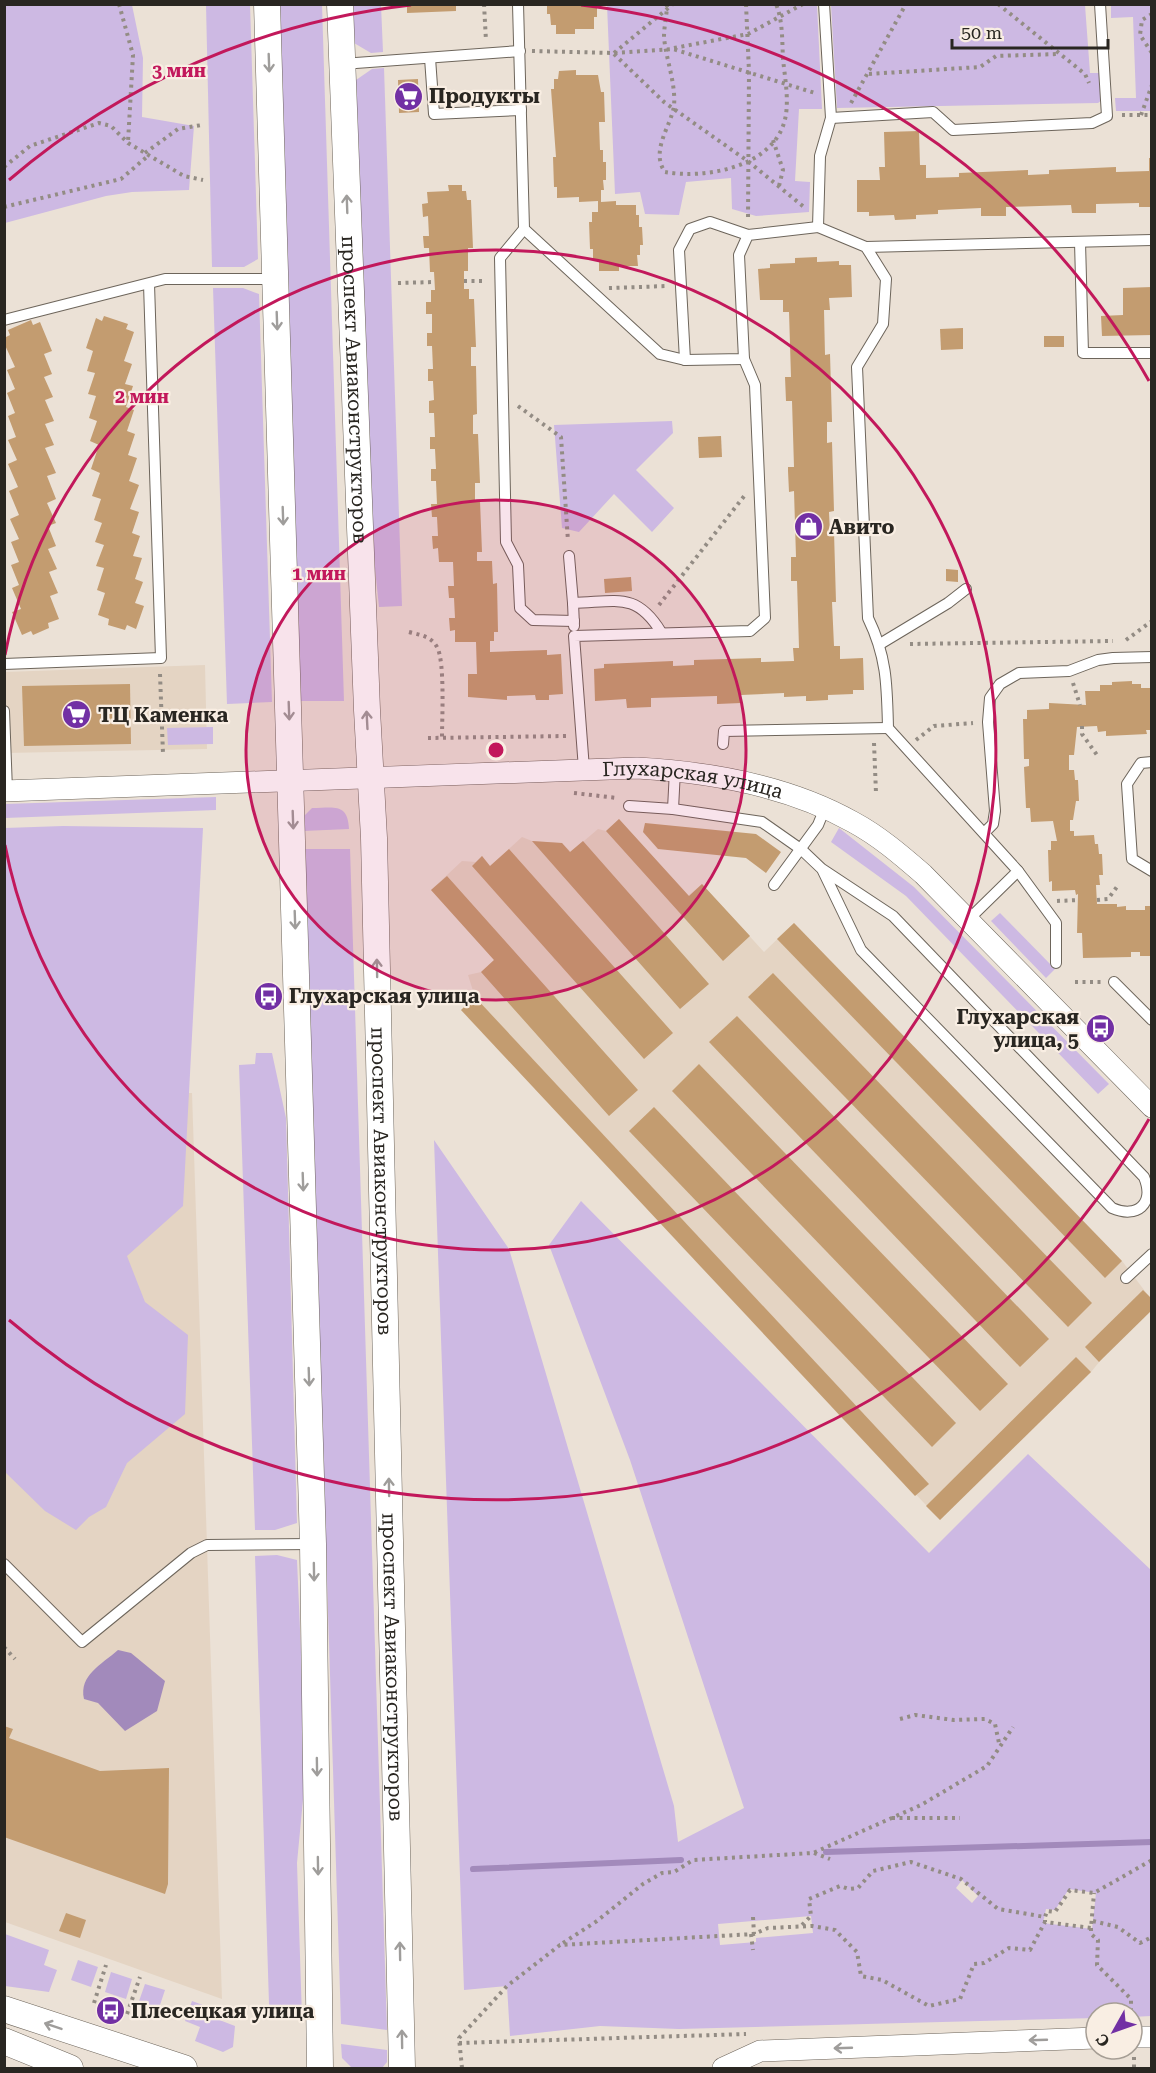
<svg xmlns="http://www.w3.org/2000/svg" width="1156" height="2073" viewBox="0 0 1156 2073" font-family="'Roboto Serif',serif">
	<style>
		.built { fill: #e4d4c3 }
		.green { fill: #cdb9e3; fill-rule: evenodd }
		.water { fill: #a28abb }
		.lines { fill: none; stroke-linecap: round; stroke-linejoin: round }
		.stream { stroke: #a28abb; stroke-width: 6 }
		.building { fill: #c39c70 }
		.service-casing { stroke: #6d655b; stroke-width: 12 }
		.minor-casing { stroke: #6d655b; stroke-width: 22 }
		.tertiary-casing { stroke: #6d655b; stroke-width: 27 }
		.path { stroke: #938c84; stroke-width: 4; stroke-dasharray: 3 4.5; stroke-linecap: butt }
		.service { stroke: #fff; stroke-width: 10 }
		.minor { stroke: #fff; stroke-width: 21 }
		.tertiary { stroke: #fff; stroke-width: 26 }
		.oneway { stroke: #9f9d9b }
		.ring { fill: none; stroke: #c2185b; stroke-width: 3 }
		.labels { text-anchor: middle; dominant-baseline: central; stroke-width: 4.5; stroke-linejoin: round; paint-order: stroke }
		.poi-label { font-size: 20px; font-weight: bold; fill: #292621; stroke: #f9eee3; text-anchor: start }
		.street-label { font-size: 20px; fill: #292621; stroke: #f9eee3 }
		.centre { fill: #c2185b; stroke: #f9eee3; stroke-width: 3 }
		.ring-label { font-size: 18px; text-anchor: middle; font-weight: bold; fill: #c2185b; stroke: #f9eee3; stroke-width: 4.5; stroke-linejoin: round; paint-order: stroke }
	</style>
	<rect width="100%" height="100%" fill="#ebe1d6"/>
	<!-- built -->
	<g class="built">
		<path d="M205,665L207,749L5,753L4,672Z"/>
		<path d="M619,819L688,896L702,884L764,952L794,923L1122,1261L1151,1299L1091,1372L940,1520L461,1010L475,997L468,975L481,972L494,960L431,890L462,861L476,862L482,856L490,866L522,837L532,841L562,843L571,852L598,829L606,831Z"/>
		<path d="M5,1092L192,1093L222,1999L5,1922Z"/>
	</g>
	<!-- green -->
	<g class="green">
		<path d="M4,5H132L143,58L142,117L194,126L189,190L132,192L106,196L5,223Z"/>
		<path d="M206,5H250L258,259L244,267H212Z"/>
		<path d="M278,5H322L344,701H300Z"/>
		<path d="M353,5H381L383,52L371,53L354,43Z"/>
		<path d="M607,5H817L822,109H799L795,181L810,182L809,212L756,216L732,209L731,178L686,182L679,215L645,214L640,192L615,194Z"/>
		<path d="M831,5H1085L1090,73H1101L1102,100L1098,103L837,108Z"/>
		<path d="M1111,5H1151V111H1116L1115,98H1136L1133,17L1111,18Z"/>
		<path d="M384,68L402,606L379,607L369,511L356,80L372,69Z"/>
		<path d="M213,288H243L259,294L272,702L227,704Z"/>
		<path d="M672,421L673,433L636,470L674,508L652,532L614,494L579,532L562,528L554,425Z"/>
		<path d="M213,727V744L168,745L167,728Z"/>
		<path d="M216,797V810L5,818V804Z"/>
		<path d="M312,808C333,808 348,802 349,829L303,831V817Z"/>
		<path d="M63,826L203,828L183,1206L127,1256L145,1302L188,1335L185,1414L127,1463L106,1507L89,1517L76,1530L45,1511L4,1471L5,828Z"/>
		<path d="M839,828L914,887L1109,1084L1098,1094L906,896L831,842Z"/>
		<path d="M304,849H350L387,2030L341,2024Z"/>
		<path d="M1000,913L1055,969L1046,978L991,921Z"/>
		<path d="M256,1053H272L286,1118L297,1523L275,1530H255L239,1065L255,1064Z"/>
		<path d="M434,1140L509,1249L674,1806L678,1842L744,1808L630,1460L549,1245L581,1201L929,1553L1028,1454L1151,1570V2016L1132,2017V2013H1096V2018L679,2029L600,2026L510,2036L507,1986L464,1990ZM962,1880L978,1896L972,1903L956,1888ZM1069,1889L1096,1893L1092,1929L1043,1923L1046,1909L1055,1910ZM811,1916L813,1933L756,1938V1942L720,1945L718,1924Z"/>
		<path d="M277,1555L297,1560L306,1768L297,1863L302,2018C289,2016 275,2017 269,2004L255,1556Z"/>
		<path d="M5,1934L49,1950L44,1965L57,1970L49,1992L5,1986Z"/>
		<path d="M78,1960L98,1967L91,1987L71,1980Z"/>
		<path d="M111,1972L132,1979L126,1999L105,1992Z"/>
		<path d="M145,1984L165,1990L158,2011L138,2004Z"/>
		<path d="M192,2001L211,2008L209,2016L235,2026L233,2047L223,2052L195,2041L200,2027L185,2021Z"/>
		<path d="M341,2044L387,2050V2062L382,2068H352L342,2058Z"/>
	</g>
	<!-- water -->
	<path class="water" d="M118,1650L131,1653L165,1681L157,1711L125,1731L98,1703L84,1699C79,1675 101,1665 118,1650Z"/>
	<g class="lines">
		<!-- stream -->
		<g class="stream">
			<path d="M826,1852L1152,1842"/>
			<path d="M473,1869L681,1860"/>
		</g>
	</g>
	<!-- building -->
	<g class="building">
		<path d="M407,4H456V11L407,13Z"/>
		<path d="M547,4H600L597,7V17H594V29H575V34H556V25H551L550,14H547Z"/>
		<path d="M576,70V75H598L601,92H604L605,122H599L600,150H603V162H606V180H603L604,190H601V202L616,201V205H636V215H639V227H642L643,245H640V255H637L638,266H619V271H599V260H593V249H590L589,222H592V212H598V201L579,202V197L557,198V187H554L553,157H556L551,89H554V79H558L559,71Z"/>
		<path d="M418,79L419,112L399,113L398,80Z"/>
		<path d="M919,131L920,165H926V178L959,177V173L1028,170V175L1049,174V170L1116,167V172L1149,171V158H1152V207H1139V203L1096,204V213H1072L1071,205L1006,207V216H981V208L938,210V214L916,215V219L895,220L894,215L869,216V212H857V180H880L879,167H885L884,132Z"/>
		<path d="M448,185H462V191H466L467,200H471L473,248H468V271H464V289H469V299H474L476,347H471V366H476L477,414L473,415V434H478L480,483H475V501H480L482,552H477V561H492L493,584L497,583L498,632H494V641H490V652L547,650V655L561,654L563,694L549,695V700H536L535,695L507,696V700L468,697V674H477L476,642H455V630L450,631L449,618H455L454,598H449L448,586H454L453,562H439L438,548L433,549L432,536H438L437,517H432L431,504H437L436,481H431V469H436L435,449H430V437H435L434,413H429V401L434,400L433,381H428V369H433L432,346H427V333H432V314H426V302H431V290H435L434,272H430L429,248H424L423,236H429L428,216L423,217L422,204L428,203L427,192L449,191Z"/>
		<path d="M817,257V262L839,261V265H851L852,297L829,298L830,310H824L825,355L830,354L832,422H827V443L832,442L834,511L829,512L830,533L834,532L836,602H832L834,646H840V659L863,658L864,690H853V694L828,695V700L810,701H806V696L784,697V693L741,695V703L717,704V696L651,698V707L627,708L626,699L595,701L594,669L604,668V664L673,661V666L694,665V660L761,658V662L794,661L793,648H799L797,581H791V557H796L794,491L789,492L788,471V467H794L792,401H786L785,377H791L789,312H783V300H760L758,269L770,268V264L795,263V258Z"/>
		<path d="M1152,287V335L1102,336L1101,316L1123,315V288Z"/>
		<path d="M104,316L128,324L126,329L134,332L124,361L132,364L125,384L133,386L126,407L134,410L127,431L135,434L128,455L137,458L129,481L139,485L130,509L139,512L132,533L140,536L133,556L142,558L135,579L143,582L135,603L144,606L136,629L127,625L125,630L108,625L109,619L98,615L105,593L97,590L104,568L96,566L104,545L95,542L102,523L94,520L101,499L92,496L100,473L91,469L99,445L90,441L97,421L89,418L96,396L88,394L95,373L87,371L93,351L86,348L96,318L102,321Z"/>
		<path d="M31,320L33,325L40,322L52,351L44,354L52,374L44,377L53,397L45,400L54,421L45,424L54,445L45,448L56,473L47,476L56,499L47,503L56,523L48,526L56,546L48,549L57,569L49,572L58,593L50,596L59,619L48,623L49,628L33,635L31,631L22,635L12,612L21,609L12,588L19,585L11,565L19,562L11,542L19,539L10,519L19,515L9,491L18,487L8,464L17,460L8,440L16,437L8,416L15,413L7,393L15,389L7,370L15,367L4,343V338L10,335L8,330Z"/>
		<path d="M963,328V349L941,350L940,329Z"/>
		<rect x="1044" y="336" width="20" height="11"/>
		<path d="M721,436L722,457L699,458L698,437Z"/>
		<path d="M946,569L958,570V582L946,581Z"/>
		<path d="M631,577L632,591L605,593L604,579Z"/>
		<path d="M1132,681V684H1141V688H1152V730H1146L1147,734L1106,736V731L1098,732L1097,726L1077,727L1074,755H1069V770H1074L1075,780H1078L1079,801H1076L1073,820H1070V831H1074V836L1094,835L1095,844H1098L1099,854H1102L1103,875H1099L1100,885H1096L1097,904H1117V907L1126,906V910H1145V906H1152V956H1140V952H1131V957L1083,958L1082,933H1077L1078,894L1076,895L1075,890L1052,891V881L1049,882L1048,850H1051V841H1057L1053,821L1031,822L1030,808H1026L1024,767L1029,766V759H1024L1023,719H1027V710L1049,709V703L1086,705L1085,691H1100V685H1112V682Z"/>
		<path d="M130,684L131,744L24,746L22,686Z"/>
		<path d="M619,819L689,896L702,884L750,936L723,961L606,831Z"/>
		<path d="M645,823L756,834L781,852L766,873L746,858L658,849L643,832Z"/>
		<path d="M532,841L562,843L570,852L583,841L709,984L680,1009Z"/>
		<path d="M509,849L673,1033L644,1059L472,866L482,856L490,866Z"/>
		<path d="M447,876L638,1090L609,1116L481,972L494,960L431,890Z"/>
		<path d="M794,923L1122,1261L1105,1278L777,939Z"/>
		<path d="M773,973L1092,1303L1068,1327L748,997Z"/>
		<path d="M475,997L929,1484L915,1496L461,1010Z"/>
		<path d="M737,1016L1049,1339L1020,1367L709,1042Z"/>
		<path d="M699,1064L1008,1384L980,1411L672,1091Z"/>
		<path d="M654,1107L956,1423L932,1447L629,1131Z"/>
		<path d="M1143,1290L1152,1299V1310L1099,1362L1085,1347Z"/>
		<path d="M1076,1357L1091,1372L940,1520L926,1506Z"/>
		<path d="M4,1726L13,1729L9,1738L100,1771L169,1768L168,1884L165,1894L4,1837Z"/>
		<path d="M66,1913L86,1920L80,1938L59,1931Z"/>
	</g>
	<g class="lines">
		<defs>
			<g id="service">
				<path d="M518,4L524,229L660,354L685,360L744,359L739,255L748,235L818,227"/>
				<path d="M824,4L831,118L820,156L818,227L866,247L886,279L883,324L857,367L868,618C887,657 887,686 888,728L1018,871L968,920"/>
				<path d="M430,58L434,114L521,110"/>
				<path d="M342,64L520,51"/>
				<path d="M831,118L933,112L953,130L1092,123L1107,116L1100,4"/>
				<path d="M524,229L500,258L506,542L518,565L520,608L533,620L574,621"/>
				<path d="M1080,242L1083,353H1152"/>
				<path d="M866,247L1152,240"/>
				<path d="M4,320L165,279H275"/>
				<path d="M685,360L679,250L690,229L710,222L748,235"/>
				<path d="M569,556L573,603"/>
				<path d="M574,626L573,603C616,602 636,591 661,632"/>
				<path d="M880,644L948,603L966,589"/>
				<path d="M4,664L161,658L149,284"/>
				<path d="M4,711L7,790"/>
				<path d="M723,744L724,731L888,728"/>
				<path d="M1152,762L1141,763L1127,784L1132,859L1152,871"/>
				<path d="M584,769L574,636L750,631L765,618L755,385L744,359"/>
				<path d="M629,806L673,809L762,822L802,850L822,869L893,916L1144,1177C1155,1204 1137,1219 1112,1208L861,950L822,869"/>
				<path d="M673,809L675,770"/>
				<path d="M985,832L993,824L995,811L988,722L990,698L1000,684L1019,673L1069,671L1098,660L1113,658L1152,657"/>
				<path d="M1018,871L1056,923V963"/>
				<path d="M774,885L818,825L825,808"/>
				<path d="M1114,982L1152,1020"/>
				<path d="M1126,1278L1152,1254"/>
				<path d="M4,1564L82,1642L191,1553L207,1545L313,1544"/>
			</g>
			<g id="minor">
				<path id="s1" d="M4,791L637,768C710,772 789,786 853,822C879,836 901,855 923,874L1152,1107"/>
				<path d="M1132,2037H1152"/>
				<path d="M723,2068L760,2051L1096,2038"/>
			</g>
			<g id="tertiary">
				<path d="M267,4L313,1544L320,2068"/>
				<path id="s2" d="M340,4L367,710L374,838L402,2068"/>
				<path d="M4,2009L184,2068"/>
				<path d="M4,2041L70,2068"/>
			</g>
		</defs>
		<!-- service casing -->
		<use href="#service" class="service-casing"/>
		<!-- minor casing -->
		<use href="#minor" class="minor-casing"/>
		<!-- tertiary casing -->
		<use href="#tertiary" class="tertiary-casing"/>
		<!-- path -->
		<g class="path">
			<path d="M119,4L133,55L128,142"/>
			<path d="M484,4L486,41"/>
			<path d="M667,4C667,15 664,26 664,37C666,60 676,83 674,106C671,126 650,151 665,172C704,179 770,168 784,123C790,104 785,79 783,59C782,41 783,21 776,4"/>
			<path d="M746,4L749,72L748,220"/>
			<path d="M998,4L1085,74L1089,83"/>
			<path d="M1152,14L1142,20L1140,35L1152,53"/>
			<path d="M674,48L748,34L803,4"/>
			<path d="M532,51L613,53L673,49L815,93"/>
			<path d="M614,53L673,4"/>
			<path d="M614,54L664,102L749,162L804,207"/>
			<path d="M869,74L980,67L996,56L1059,54"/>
			<path d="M851,103L906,4"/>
			<path d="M1122,115H1152"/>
			<path d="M1141,115L1152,85"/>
			<path d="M773,140L783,170L779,186"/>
			<path d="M145,153L178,129L202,125"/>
			<path d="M4,167L30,146L99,123L111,126L128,143L184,176L203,180"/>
			<path d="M4,207L121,179L149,155"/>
			<path d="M464,281H485"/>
			<path d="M398,283L435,282"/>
			<path d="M609,288L668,286"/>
			<path d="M518,406L561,437L568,541"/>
			<path d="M659,605L745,495"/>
			<path d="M409,632C420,635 431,636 437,647C445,661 442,719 442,737"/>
			<path d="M1126,640L1152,621"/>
			<path d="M910,644L1113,641"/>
			<path d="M160,674L163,754"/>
			<path d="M1073,683L1080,705"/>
			<path d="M162,713L221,712"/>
			<path d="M1082,726V734L1097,755"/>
			<path d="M428,738L567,736"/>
			<path d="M916,740L934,726L973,723"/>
			<path d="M874,743L876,793"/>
			<path d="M574,793L617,798"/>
			<path d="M1097,900L1108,899L1119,884"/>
			<path d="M1057,901L1079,900"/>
			<path d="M1075,982H1101"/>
			<path d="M4,1647L15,1659"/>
			<path d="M900,1719L915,1715L954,1720L985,1719L995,1724L999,1743"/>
			<path d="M892,1818H960"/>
			<path d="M814,1853L830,1859"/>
			<path d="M753,1917L754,1934"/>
			<path d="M1045,1920V1922L1091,1928L1094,1893"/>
			<path d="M1093,1921L1118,1927L1140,1943L1152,1937"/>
			<path d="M802,1925L811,1916L809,1899L840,1886L849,1889L858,1888L873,1871L911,1862L961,1879L998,1909L1045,1917L1047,1911L1055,1912L1070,1890L1094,1893L1152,1860"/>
			<path d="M1091,1928V1934L1098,1940L1097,1965L1131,1999V2013"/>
			<path d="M751,1934L753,1950"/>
			<path d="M563,1943L597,1921L643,1884L662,1873L674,1872L693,1860L813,1853L921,1805L987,1766L1013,1727"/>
			<path d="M94,2003L106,1965"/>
			<path d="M127,2014L140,1977"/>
			<path d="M459,2043L746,2034"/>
			<path d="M1134,2057V2068"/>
			<path d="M462,2068L459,2038L507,1986L560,1945L754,1934L768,1928L812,1926L835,1930L857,1952L861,1976L882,1980L929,2006L960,1999L974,1964L984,1963L1009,1948L1030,1950L1045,1922"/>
		</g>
		<!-- service -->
		<use href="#service" class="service"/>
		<!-- minor -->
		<use href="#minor" class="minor"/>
		<!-- tertiary -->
		<use href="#tertiary" class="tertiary"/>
	</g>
	<!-- one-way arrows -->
	<defs><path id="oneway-shaft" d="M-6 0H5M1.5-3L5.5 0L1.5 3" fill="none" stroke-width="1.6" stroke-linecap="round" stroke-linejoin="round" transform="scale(1.5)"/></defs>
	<g class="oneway">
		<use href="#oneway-shaft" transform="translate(269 63) rotate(88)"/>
		<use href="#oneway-shaft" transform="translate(347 204) rotate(-92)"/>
		<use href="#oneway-shaft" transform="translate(277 321) rotate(88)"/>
		<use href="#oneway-shaft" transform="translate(283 516) rotate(88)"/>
		<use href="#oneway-shaft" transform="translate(289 711) rotate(88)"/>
		<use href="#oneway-shaft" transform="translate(367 720) rotate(-93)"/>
		<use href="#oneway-shaft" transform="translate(293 820) rotate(88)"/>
		<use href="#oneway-shaft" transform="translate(295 920) rotate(88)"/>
		<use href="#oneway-shaft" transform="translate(377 968) rotate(-91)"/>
		<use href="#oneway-shaft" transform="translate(303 1182) rotate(88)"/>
		<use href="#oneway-shaft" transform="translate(309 1377) rotate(88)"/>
		<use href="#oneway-shaft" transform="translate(389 1487) rotate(-91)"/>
		<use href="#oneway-shaft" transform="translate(314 1572) rotate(89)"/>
		<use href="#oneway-shaft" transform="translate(317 1767) rotate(89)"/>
		<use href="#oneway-shaft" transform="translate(318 1866) rotate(89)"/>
		<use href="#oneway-shaft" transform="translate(400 1951) rotate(-91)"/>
		<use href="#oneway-shaft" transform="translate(53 2026) rotate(-161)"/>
		<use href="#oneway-shaft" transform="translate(402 2039) rotate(-91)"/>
		<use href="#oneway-shaft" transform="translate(1038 2040) rotate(178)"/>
		<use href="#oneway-shaft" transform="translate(843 2048) rotate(178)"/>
	</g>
	<!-- distance rings -->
	<circle cx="496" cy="750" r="250" fill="#c2185b" fill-opacity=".12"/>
	<g class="ring">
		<circle cx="496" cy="750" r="250"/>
		<path d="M5 655A500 500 0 1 1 5 845"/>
		<path d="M1149 1119A750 750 0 0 1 9 1320M9 180A750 750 0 0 1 411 5M581 5A750 750 0 0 1 1149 381"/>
	</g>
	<!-- icons -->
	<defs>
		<symbol id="supermarket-disc" viewBox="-11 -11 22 22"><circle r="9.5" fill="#7230a4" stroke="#f9eee3"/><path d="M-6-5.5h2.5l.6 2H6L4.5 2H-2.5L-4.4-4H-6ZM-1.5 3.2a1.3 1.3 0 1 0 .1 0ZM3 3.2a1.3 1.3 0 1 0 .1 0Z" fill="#fff"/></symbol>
		<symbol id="shop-disc" viewBox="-11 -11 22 22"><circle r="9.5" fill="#7230a4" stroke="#f9eee3"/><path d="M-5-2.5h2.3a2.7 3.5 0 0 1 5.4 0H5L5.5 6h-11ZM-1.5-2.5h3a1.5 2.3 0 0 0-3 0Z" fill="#fff"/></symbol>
		<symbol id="bus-disc" viewBox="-11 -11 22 22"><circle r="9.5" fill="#7230a4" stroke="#f9eee3"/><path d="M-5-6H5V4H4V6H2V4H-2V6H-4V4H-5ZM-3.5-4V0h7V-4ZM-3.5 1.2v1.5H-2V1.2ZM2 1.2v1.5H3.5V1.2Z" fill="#fff"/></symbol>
	</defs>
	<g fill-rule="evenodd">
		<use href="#supermarket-disc" x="392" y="80" width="33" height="33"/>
		<use href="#shop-disc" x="792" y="510" width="33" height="33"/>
		<use href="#supermarket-disc" x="60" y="698" width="33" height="33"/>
		<use href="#bus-disc" x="252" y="980" width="33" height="33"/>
		<use href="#bus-disc" x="1084" y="1012" width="33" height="33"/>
		<use href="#bus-disc" x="94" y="1994" width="33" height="33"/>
	</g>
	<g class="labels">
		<!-- poi labels -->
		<g class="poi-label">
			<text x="429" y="96">Продукты</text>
			<text x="829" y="527">Авито</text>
			<text x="98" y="715">ТЦ Каменка</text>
			<text x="289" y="996">Глухарская улица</text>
			<text x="1079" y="1017" text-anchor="end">Глухарская<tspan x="1079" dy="23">улица, 5</tspan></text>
			<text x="131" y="2011">Плесецкая улица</text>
		</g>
		<!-- street labels -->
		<g class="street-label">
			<text stroke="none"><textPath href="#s2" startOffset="386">проспект Авиаконструкторов</textPath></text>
			<text stroke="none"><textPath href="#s1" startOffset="690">Глухарская улица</textPath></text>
			<text stroke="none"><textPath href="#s2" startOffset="1178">проспект Авиаконструкторов</textPath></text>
			<text stroke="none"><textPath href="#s2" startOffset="1664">проспект Авиаконструкторов</textPath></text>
		</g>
	</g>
	<circle cx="496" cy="750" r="9" class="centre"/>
	<g class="ring-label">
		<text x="179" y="77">3 мин</text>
		<text x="142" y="403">2 мин</text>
		<text x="319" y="580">1 мин</text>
	</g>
	<!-- border -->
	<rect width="1156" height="2073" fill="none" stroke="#292621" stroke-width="12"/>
	<!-- north arrow -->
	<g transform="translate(1114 2031) rotate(230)"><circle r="28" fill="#f9eee3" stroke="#a69e95" stroke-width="1.5"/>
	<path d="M0-4.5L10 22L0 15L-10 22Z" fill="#7230a4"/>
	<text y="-9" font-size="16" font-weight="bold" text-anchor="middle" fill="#292621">С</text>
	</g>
	<!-- scale -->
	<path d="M952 39v9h156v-9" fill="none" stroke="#292621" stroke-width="3"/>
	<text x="961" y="39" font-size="18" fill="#292621" stroke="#f9eee3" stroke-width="4.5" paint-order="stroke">50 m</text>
</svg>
